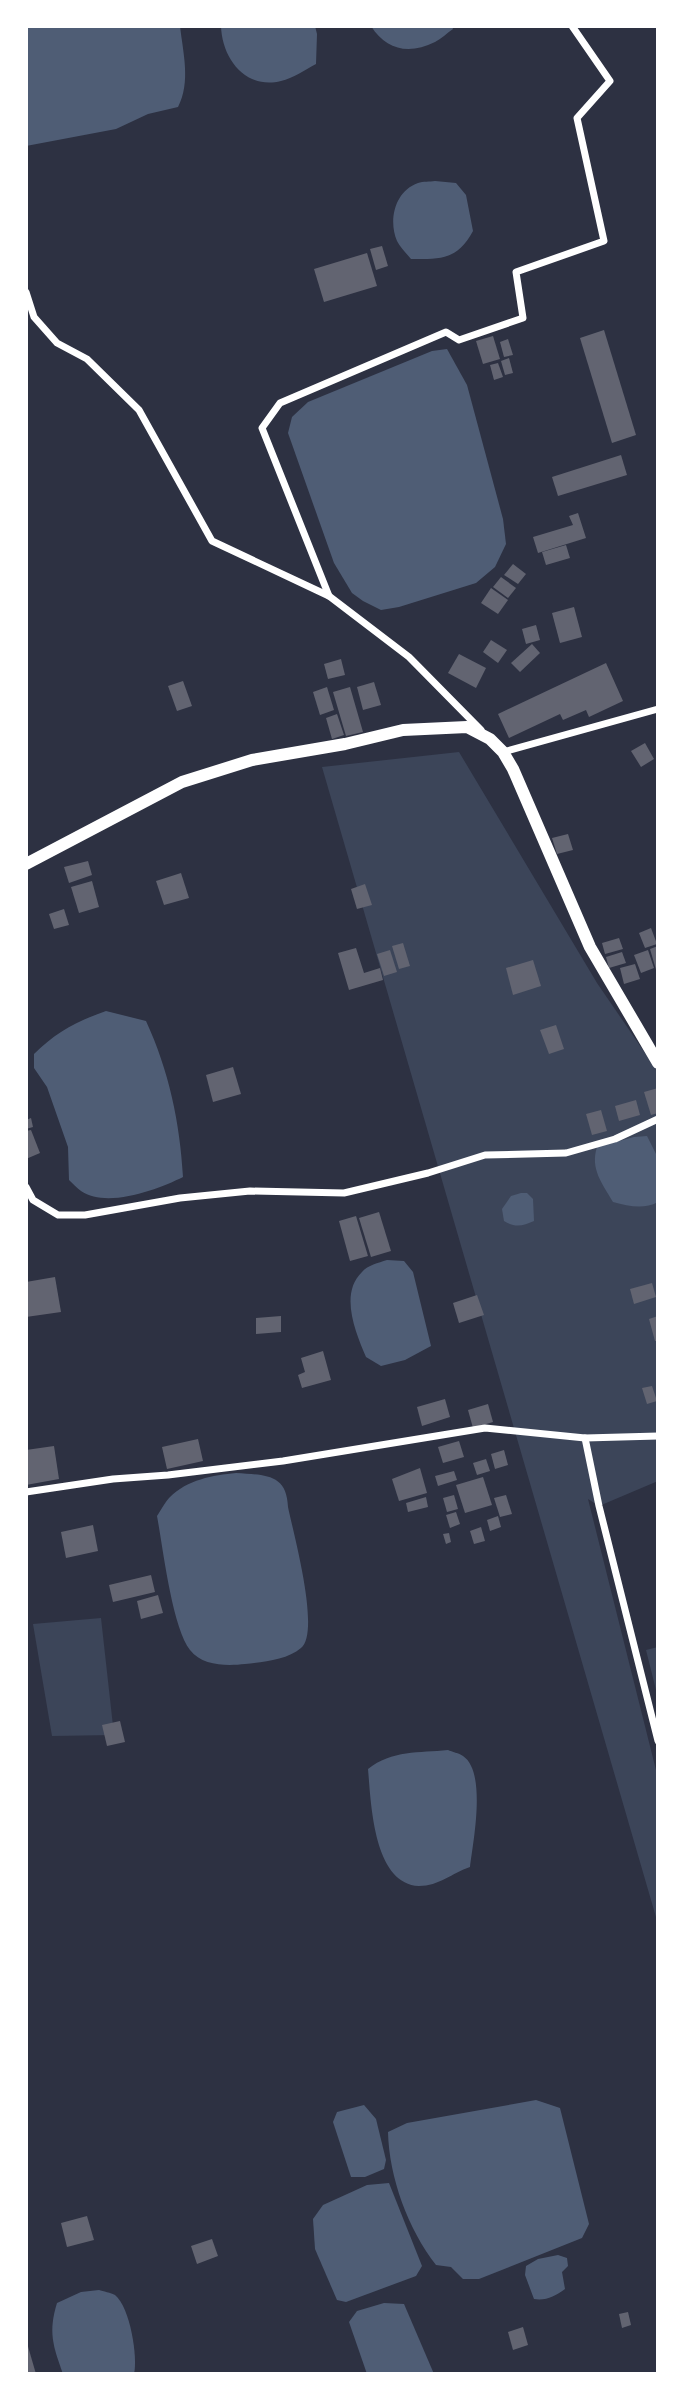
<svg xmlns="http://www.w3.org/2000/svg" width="684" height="2400" viewBox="0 0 684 2400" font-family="'Source Serif 4',serif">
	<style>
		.green { fill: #3c4559 }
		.water { fill: #4f5d75 }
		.building { fill: #626471 }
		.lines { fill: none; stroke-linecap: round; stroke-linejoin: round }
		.minor { stroke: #fff; stroke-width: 7 }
		.tertiary { stroke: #fff; stroke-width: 12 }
	</style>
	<rect width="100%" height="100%" fill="#2d3142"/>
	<!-- green -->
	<g class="green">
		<path d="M459,752L597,983L658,1072V1481L599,1506L588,1499L658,1778V1924L322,767Z"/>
		<path d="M101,1618L114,1735L52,1736L33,1624Z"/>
		<path d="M658,1647V1698L646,1650Z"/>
	</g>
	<!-- water -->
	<g class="water">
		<path d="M26,26H180C183,53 191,82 178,107L148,114L116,129L26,146Z"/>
		<path d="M221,26H315L317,34L316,64C305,70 293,78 281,81C246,90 222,59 221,26Z"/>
		<path d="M371,26H452L453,29C447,33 441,39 435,42C409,55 386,50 371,26Z"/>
		<path d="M435,181L456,183L466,195L473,231C457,260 442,259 411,259C406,253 400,247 397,241C388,220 395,191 418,183C423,181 430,182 435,181Z"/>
		<path d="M447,349L467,385L503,519L506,544L495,567L476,583L399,607L381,610L363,601L352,593L334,563L288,433L292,417L308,402L432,351Z"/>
		<path d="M106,1011L146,1021C169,1071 180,1123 183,1177C159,1189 107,1209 81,1191C77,1188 72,1183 69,1180L68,1147L47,1087L34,1068V1054C55,1033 77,1021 106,1011Z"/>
		<path d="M647,1136L658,1158V1202C643,1210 629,1206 613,1202C602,1183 590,1169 597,1147L634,1137Z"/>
		<path d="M521,1193H527L533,1199L534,1221C523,1226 515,1228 504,1221L502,1209L511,1196Z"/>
		<path d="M387,1260L404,1261L413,1272L431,1346L405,1360L381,1366L366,1357C356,1333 339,1294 362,1272C368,1265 378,1263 387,1260Z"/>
		<path d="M236,1473C264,1475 287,1473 288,1507C293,1532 321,1632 301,1648C287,1660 263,1662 245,1664C227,1666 202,1666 190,1650C172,1627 163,1548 157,1516C161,1510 165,1502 170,1497C187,1480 213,1475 236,1473Z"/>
		<path d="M448,1750C452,1752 459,1753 463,1756C487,1772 473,1842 470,1867C452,1873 439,1886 419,1886C373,1884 371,1802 368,1769C392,1750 419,1753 448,1750Z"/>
		<path d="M536,2100L560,2108L589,2224L582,2238L479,2279H463L451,2267L436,2265C408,2229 389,2177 388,2132L407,2123Z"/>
		<path d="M364,2105L376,2119L386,2160L384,2169L365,2177H351L333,2122L337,2112Z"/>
		<path d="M389,2183L422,2266L416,2276L346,2302L337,2300L315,2249L313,2219L323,2205L367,2185Z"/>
		<path d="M558,2255L567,2258L568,2266L562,2272L565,2289C555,2296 546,2301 534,2299L525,2275L526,2266L538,2259Z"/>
		<path d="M99,2290C103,2291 111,2293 115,2295C130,2307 138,2357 134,2374H63C53,2346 48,2332 57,2303L81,2292Z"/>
		<path d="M384,2303L404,2304L434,2374H367L349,2322L357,2311Z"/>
	</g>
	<!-- building -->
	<g class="building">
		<path d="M382,246L388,266L376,270L370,249Z"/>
		<path d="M367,253L377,286L324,302L314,269Z"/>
		<path d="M604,330L636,435L612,443L580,338Z"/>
		<path d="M493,336L500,359L483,364L476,341Z"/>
		<path d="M508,339L513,355L504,357L500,342Z"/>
		<path d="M509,358L513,373L505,375L501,361Z"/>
		<path d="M498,363L503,377L494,380L490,365Z"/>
		<path d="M621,455L627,475L558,496L552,477Z"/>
		<path d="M578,513L586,538L538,553L533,537L573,525L569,516Z"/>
		<path d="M566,545L570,558L546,565L542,552Z"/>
		<path d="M513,564L526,574L518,584L504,575Z"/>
		<path d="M501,577L516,588L508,598L493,587Z"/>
		<path d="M491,588L508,600L498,614L481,603Z"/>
		<path d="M574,607L582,637L560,643L552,613Z"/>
		<path d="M536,625L540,640L526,644L522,629Z"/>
		<path d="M491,640L507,650L498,663L483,652Z"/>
		<path d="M532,644L540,653L520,672L511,663Z"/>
		<path d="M459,654L486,668L476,688L448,673Z"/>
		<path d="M341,659L345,675L328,679L324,664Z"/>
		<path d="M606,663L623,701L589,717L586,710L563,720L560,714L509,738L498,714Z"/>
		<path d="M183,681L192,706L177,711L168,686Z"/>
		<path d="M374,682L381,705L363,710L357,687Z"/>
		<path d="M327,687L334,710L320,715L313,692Z"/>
		<path d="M350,687L363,732L346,736L333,692Z"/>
		<path d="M337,714L344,735L332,739L326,718Z"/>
		<path d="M645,743L654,759L641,767L631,751Z"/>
		<path d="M568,834L573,850L557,854L552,838Z"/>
		<path d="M88,861L92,875L69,883L64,867Z"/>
		<path d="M181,873L189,898L164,905L156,881Z"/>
		<path d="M92,881L99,907L79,913L71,887Z"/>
		<path d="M365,884L372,905L357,909L351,889Z"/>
		<path d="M64,909L69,925L54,929L49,914Z"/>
		<path d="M651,928L657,944L645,948L639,933Z"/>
		<path d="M619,938L623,949L605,954L602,943Z"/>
		<path d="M403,943L410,966L399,969L392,946Z"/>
		<path d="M658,946V973H657L650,949Z"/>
		<path d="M356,948L364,973L380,968L383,980L349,990L338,953Z"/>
		<path d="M390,950L397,972L384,976L377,954Z"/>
		<path d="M648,950L654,968L641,973L634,955Z"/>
		<path d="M622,952L626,963L609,968L606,957Z"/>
		<path d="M533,960L541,986L513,995L506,968Z"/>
		<path d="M635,964L640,979L624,984L620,968Z"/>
		<path d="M556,1025L564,1049L549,1054L540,1030Z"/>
		<path d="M233,1067L241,1094L213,1102L206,1075Z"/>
		<path d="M658,1088V1113L651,1115L644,1092Z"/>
		<path d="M636,1100L640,1115L619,1121L615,1106Z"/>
		<path d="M601,1110L607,1131L592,1135L586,1114Z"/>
		<path d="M31,1118L33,1127L26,1129V1120Z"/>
		<path d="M31,1130L40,1153L26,1159V1131Z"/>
		<path d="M379,1212L391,1251L371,1257L359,1218Z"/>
		<path d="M356,1216L368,1256L350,1261L339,1221Z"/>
		<path d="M55,1277L61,1312L26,1317V1282Z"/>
		<path d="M652,1283L656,1297L634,1304L630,1289Z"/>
		<path d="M477,1295L484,1315L459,1323L453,1303Z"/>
		<path d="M281,1316V1332L256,1334V1318Z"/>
		<path d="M658,1316V1341H655L649,1319Z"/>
		<path d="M323,1351L331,1380L302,1388L298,1375L305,1372L301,1358Z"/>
		<path d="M652,1386L657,1401L647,1404L642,1388Z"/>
		<path d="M445,1399L450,1417L422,1426L417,1407Z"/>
		<path d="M488,1404L493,1422L473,1428L468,1410Z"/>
		<path d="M198,1439L203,1461L167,1469L162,1447Z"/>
		<path d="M459,1441L464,1457L443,1463L438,1447Z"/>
		<path d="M54,1446L59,1479L26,1485V1450Z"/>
		<path d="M504,1450L508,1465L495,1469L491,1454Z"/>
		<path d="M486,1459L490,1471L477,1475L473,1463Z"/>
		<path d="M420,1468L427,1493L399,1501L392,1479Z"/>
		<path d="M454,1471L457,1480L438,1486L435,1476Z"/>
		<path d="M483,1477L492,1505L465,1513L456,1485Z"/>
		<path d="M454,1495L458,1509L447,1512L443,1498Z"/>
		<path d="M506,1495L512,1514L500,1517L494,1498Z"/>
		<path d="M426,1497L428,1507L408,1512L406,1503Z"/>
		<path d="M456,1512L460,1524L450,1528L446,1515Z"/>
		<path d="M498,1516L501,1527L490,1531L487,1520Z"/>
		<path d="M93,1525L98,1551L66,1558L61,1532Z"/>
		<path d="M481,1527L485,1541L474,1544L470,1531Z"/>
		<path d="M449,1533L451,1542L446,1544L443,1534Z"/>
		<path d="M151,1575L155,1592L113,1602L109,1585Z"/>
		<path d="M158,1595L163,1613L141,1619L137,1601Z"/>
		<path d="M120,1721L125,1742L107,1746L102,1725Z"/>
		<path d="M87,2216L94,2240L67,2247L61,2223Z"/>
		<path d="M212,2239L218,2256L197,2264L191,2246Z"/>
		<path d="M628,2312L631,2325L622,2328L619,2314Z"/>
		<path d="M523,2327L528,2345L513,2350L508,2332Z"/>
		<path d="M27,2343L36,2374H26Z"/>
	</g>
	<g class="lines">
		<!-- minor -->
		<g class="minor">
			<path d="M26,292L34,317L57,343L87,359L139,410L212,541L329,596L409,657L481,730"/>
			<path d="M329,596L262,428L280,403L446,332L459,340L523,318L516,272L604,241L577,118L610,81L572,26"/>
			<path d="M503,752L658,709"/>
			<path d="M26,1187L33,1200L58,1215H85L180,1198L250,1191L344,1193L428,1173L485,1155L566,1153L615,1139L658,1119"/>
			<path d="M585,1438L599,1506L658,1741"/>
			<path d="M26,1492L113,1479L168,1475L283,1461L485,1428L585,1438L658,1436"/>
		</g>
		<!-- tertiary -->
		<path class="tertiary" d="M26,864L182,782L252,760L345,744L403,730L467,727L490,739L503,752L513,769L590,947L658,1063"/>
	</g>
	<!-- border -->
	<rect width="684" height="2400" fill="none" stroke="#ffffff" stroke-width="56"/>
</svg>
